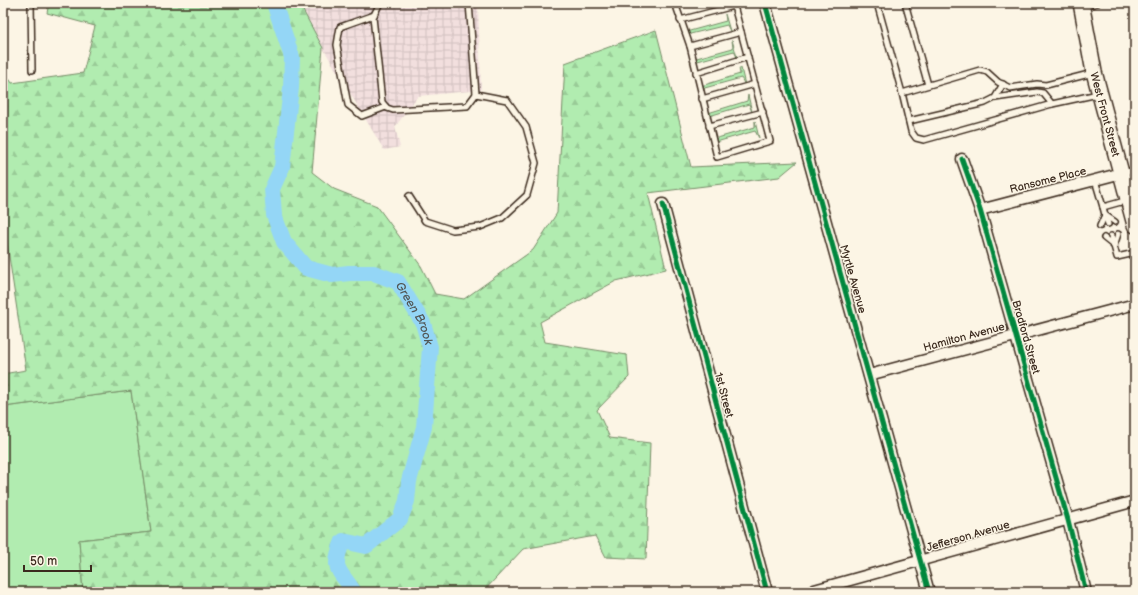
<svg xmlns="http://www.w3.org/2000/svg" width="1138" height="595" viewBox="0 0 1138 595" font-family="'Balsamiq Sans',sans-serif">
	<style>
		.industrial { fill: url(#industrial-grid) }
		.green { fill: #b1ecb0; stroke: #768b67 }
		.forest { fill: url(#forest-firs); stroke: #768b67 }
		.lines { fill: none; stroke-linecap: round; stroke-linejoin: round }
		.river { stroke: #94d6f6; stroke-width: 16 }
		.service-casing { stroke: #3b2a1e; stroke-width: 8 }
		.minor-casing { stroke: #3b2a1e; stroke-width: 13 }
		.secondary-casing { stroke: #3b2a1e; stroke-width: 18 }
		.service { stroke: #fcf5e5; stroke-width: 5 }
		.minor { stroke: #fcf5e5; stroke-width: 10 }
		.secondary { stroke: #fcf5e5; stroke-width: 15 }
		.cycleway-casing { stroke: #fcf5e5; stroke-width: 8 }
		.cycleway { stroke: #00873e; stroke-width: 5 }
		.labels { text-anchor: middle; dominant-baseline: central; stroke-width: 3; stroke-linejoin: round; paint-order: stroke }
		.street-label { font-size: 11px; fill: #3b2a1e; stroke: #fcf5e5 }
		.water-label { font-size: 12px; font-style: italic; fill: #515554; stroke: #fcf5e5 }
	</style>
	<defs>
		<pattern id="industrial-grid" width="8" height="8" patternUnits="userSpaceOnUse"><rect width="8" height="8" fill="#f2dfde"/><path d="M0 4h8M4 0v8" fill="none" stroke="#d0c0be"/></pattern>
		<pattern id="forest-firs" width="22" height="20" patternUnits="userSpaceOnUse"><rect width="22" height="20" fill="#b1ecb0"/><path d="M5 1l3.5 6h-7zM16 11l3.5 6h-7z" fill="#99cb97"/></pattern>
	</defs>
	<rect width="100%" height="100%" fill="#fcf5e5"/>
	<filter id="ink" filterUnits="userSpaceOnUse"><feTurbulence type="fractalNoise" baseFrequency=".025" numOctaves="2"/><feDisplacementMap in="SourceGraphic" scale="8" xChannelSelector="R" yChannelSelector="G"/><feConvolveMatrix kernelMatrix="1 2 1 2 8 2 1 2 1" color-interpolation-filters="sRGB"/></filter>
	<g filter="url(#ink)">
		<!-- industrial -->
		<path class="industrial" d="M299,3H478L481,90L418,96L395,127L400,147L384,150L323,48Z"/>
		<!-- green -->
		<g class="green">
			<path d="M725,14L730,31L727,25L686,35V32L726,21Z"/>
			<path d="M732,40L737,57L734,51L694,62L693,59L733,48Z"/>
			<path d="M739,68H741L745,85L741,78L701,89V86L740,74Z"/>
			<path d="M748,95L752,112L749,104L709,116L708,113L747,101Z"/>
			<path d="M755,121L759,138L755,131L716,142L714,139L755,127Z"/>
			<path d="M131,391L151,532L79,540L83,592H3V407Z"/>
		</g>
		<!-- forest -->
		<path class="forest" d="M49,3H299L323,48L312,172L334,189L377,206L421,266L435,294L464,299L533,250L557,213L565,63L656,30L691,167L797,162L779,177L648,193L666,269L616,281L540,322L545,342L627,355L629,377L597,410L610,438L650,443L646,559L606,557L595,536L523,549L483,592H83L79,540L151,532L131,391L3,407V374L26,370L3,216V70L12,83L83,73L95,26L47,13Z"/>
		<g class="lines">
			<!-- river -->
			<path class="river" id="s1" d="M274,3L292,57L291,88L282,167L272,189L274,215L284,242L306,268L332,275L349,273H374L398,282L423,323L430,347L424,427L409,481L407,501L400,519L366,546L343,541C330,571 340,569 354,592"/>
			<defs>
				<g id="service">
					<path d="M31,3L32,70"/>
					<path d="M380,3L373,17L382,102L387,108L393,110L467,106L476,94L469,3"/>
					<path d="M675,3L690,46L717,157L770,141L741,32"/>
					<path d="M877,3L902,93"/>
					<path d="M905,3L928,85"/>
					<path d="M1083,7L1097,3"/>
					<path d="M374,15L340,27L337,45L348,105L362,116L386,107"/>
					<path d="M680,20L734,6L741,32L690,46"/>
					<path d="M696,73L748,57"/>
					<path d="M1093,73L1046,85L1037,84L1010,88L998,82L987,72L980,70L902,93L911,131L916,138L924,140L1052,104L1098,94"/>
					<path d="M995,98L1037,92L1043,93L1052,104"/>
					<path d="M702,99L755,84"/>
					<path d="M909,121L985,103L995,98L1003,84"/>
					<path d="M709,126L763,112"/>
					<path d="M1123,173L1135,170"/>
					<path d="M1095,180L1103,207L1128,200"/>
					<path d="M409,196L425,221L453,230L480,227L502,218L527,195L536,163L526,127L507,100L476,94"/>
					<path d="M1108,224L1105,215L1115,222"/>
					<path d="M1100,226L1105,215L1103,207"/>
					<path d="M1118,234L1114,246L1117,257L1135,253"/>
					<path d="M1104,238L1114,246L1111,236"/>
				</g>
				<g id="minor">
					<path d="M765,3L929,592"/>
					<path d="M962,159L980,210L1068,520L1086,592"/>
					<path d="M663,204L767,592"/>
					<path d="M980,210L1122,173"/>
					<path d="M869,375L1135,304"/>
					<path d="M807,592L1135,501"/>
				</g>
				<g id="secondary">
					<path id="s2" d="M1081,3L1094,72L1135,225"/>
				</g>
			</defs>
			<!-- service casing -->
			<use href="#service" class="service-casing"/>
			<!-- minor casing -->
			<use href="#minor" class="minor-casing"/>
			<!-- secondary casing -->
			<use href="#secondary" class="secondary-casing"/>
			<!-- service -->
			<use href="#service" class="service"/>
			<!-- minor -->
			<use href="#minor" class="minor"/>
			<!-- secondary -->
			<use href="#secondary" class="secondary"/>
			<defs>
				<g id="cycleway">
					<path d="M765,3L929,592"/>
					<path d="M962,159L980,210L1068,520L1086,592"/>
					<path d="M663,204L767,592"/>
				</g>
			</defs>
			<!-- cycleway casing -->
			<use href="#cycleway" class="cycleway-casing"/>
			<!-- cycleway -->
			<use href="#cycleway" class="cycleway"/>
		</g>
	</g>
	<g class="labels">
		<!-- street labels -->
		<g class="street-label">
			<text stroke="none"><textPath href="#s2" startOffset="114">West Front Street</textPath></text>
			<text transform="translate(1048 180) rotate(-14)">Ransome Place</text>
			<text transform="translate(853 279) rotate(74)">Myrtle Avenue</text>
			<text transform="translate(964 337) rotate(-15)">Hamilton Avenue</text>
			<text transform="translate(1026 337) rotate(74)">Bradford Street</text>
			<text transform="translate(724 395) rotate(75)">1st Street</text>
			<text transform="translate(968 536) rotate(-16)">Jefferson Avenue</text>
		</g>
		<!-- water labels -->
		<g class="water-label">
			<text stroke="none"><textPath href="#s1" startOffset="411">Green Brook</textPath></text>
		</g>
	</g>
	<!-- margin -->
	<rect width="1138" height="595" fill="none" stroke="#fcf5e5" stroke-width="16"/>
	<rect x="8" y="8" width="1122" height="579" fill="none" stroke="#3b2a1e" stroke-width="1.5" filter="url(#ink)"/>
	<!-- scale -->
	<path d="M24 565v6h67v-6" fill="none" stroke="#3b2a1e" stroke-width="2"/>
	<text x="30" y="565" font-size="12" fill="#3b2a1e" stroke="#fcf5e5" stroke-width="3" paint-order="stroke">50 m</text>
</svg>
